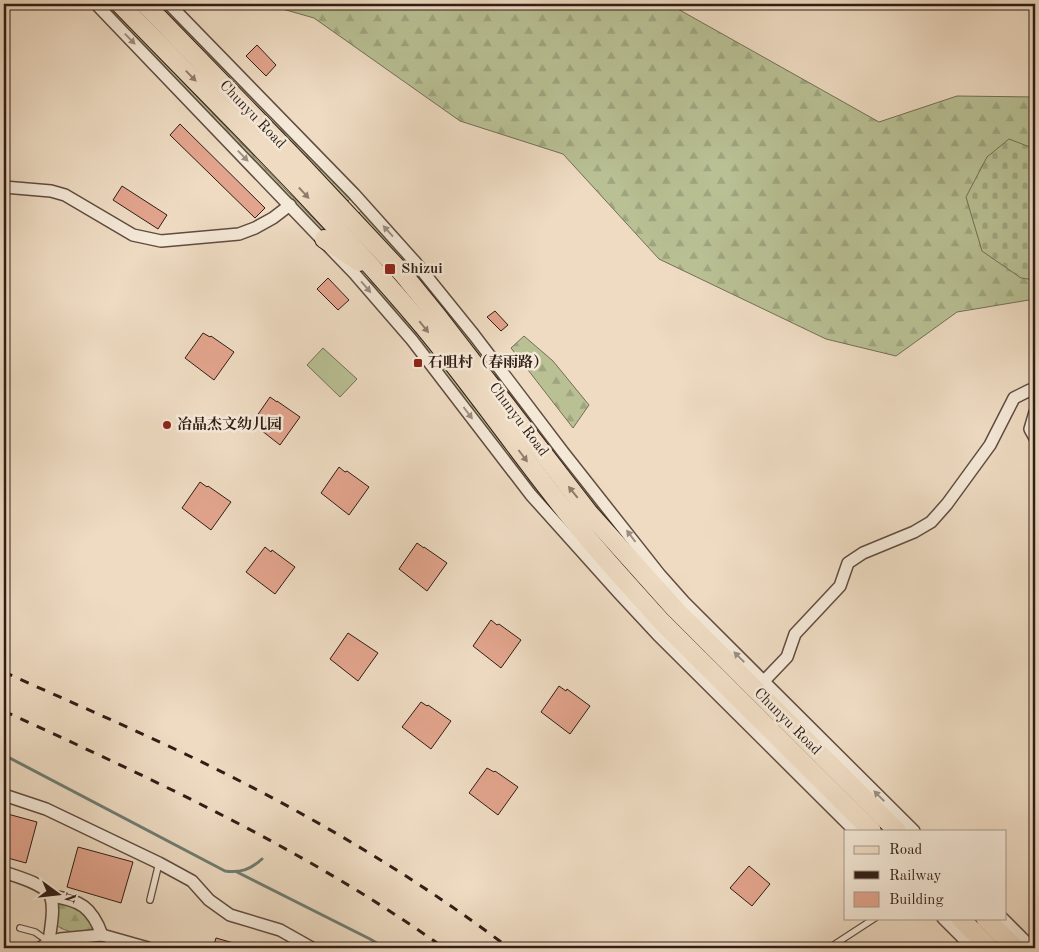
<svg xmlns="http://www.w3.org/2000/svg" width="1039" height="952" viewBox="0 0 1039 952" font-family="'Old Standard TT','Noto Serif SC',serif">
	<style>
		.forest { fill: url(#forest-firs); stroke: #746e55 }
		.cemetery { fill: url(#cemetery-stones); stroke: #746e55 }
		.garden { fill: #b8c094; stroke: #746e55 }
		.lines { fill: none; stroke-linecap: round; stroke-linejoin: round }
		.stream { stroke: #6f7c72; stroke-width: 3 }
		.building { fill: #e2a48d; stroke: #301d16 }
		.service-casing { stroke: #604c41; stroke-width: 8 }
		.minor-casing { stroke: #604c41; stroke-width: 14 }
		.primary-casing { stroke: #301d16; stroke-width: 20 }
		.service { stroke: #f4e8d7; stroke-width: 5.5 }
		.minor { stroke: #f4e8d7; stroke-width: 11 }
		.primary { stroke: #eedbc2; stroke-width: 18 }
		.rail { stroke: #301d16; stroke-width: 3; stroke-dasharray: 9 9; stroke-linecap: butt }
		.oneway { fill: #9c8d80 }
		.oneway2 { fill: #8f7c6c }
		.poi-dot { fill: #8f2418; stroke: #f4e8d7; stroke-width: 2 }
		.labels { text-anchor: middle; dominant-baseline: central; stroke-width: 5; stroke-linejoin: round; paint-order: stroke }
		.street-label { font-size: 15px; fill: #301d16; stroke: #f4e8d7 }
		.poi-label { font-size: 15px; font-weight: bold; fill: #301d16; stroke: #f4e8d7; text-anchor: start }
	</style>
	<defs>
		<pattern id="forest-firs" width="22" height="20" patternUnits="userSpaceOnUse" patternTransform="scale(1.25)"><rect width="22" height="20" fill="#b8c094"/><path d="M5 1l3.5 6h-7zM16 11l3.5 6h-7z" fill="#9ea57f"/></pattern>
		<pattern id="cemetery-stones" width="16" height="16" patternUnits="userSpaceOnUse" patternTransform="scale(1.25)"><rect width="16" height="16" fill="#b8c094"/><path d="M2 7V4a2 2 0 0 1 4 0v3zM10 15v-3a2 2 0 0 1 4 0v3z" fill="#9ea57f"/></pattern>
	</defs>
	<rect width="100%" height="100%" fill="#eedbc2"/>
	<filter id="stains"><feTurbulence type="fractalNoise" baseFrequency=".004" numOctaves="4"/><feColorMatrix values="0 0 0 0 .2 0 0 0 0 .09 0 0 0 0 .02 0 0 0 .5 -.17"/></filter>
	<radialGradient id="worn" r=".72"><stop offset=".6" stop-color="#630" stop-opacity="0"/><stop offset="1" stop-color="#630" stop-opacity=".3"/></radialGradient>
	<!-- forest -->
	<g class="forest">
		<path d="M100,4H108L333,239L317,227Z"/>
		<path d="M265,4H669L879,122L957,96L1035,97V299L957,312L896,356L826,339L659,259L563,154L460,121L314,18Z"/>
		<path d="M177,16L352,197L348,201L173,20Z"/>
		<path d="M362,210L394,244L486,356L482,359L422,283L359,213Z"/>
		<path d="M366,278L385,294L417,332L537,489L538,492L535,494L365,279Z"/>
		<path d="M524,336L553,361L589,405L573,428L511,348Z"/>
		<path d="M498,372L620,529L631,549L561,463L495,374Z"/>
		<path d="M63,901L82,908L93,927C86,937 65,932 56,925L57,903Z"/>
	</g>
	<!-- cemetery -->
	<path class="cemetery" d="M1009,139L1035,149V280L1021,278L982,251L966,197L987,157Z"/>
	<!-- garden -->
	<path class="garden" d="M323,348L357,379L340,397L307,365Z"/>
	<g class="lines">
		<!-- stream -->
		<g class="stream">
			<path d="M4,755L225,871C240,873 250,870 262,859"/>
			<path d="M237,872L370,939L385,948"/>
		</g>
	</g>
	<!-- building -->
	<g class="building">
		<path d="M257,45L276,65L266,76L246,56Z"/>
		<path d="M180,124L265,208L255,218L170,135Z"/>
		<path d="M122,186L167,215L158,229L113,200Z"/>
		<path d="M328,278L349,300L338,310L317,289Z"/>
		<path d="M495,311L508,325L501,331L487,317Z"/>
		<path d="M203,333L210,337L211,336L234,352L214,380L185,358Z"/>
		<path d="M270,397L277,402V401L300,417L280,445L252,423Z"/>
		<path d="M339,467L345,472L347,471L369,487L349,515L321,493Z"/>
		<path d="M200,482L207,487L208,486L231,502L211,530L182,508Z"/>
		<path d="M417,543L424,548V547L447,563L427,591L399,569Z"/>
		<path d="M265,547L271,552L272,550L295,567L275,594L246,572Z"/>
		<path d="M491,620L497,625L499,624L521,640L501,668L473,646Z"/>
		<path d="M348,633L378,653L358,681L330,659Z"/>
		<path d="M559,686L566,691L567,689L590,706L570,734L541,712Z"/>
		<path d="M421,702L427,706L428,705L451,721L431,749L402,727Z"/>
		<path d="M487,768L494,772L495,771L518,787L498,815L469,793Z"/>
		<path d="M4,813L37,822L26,863L4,857Z"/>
		<path d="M78,847L133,862L121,903L67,887Z"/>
		<path d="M749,866L770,884L752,906L730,888Z"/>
		<path d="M216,938L244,946L243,948H213Z"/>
	</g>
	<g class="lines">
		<defs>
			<g id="service">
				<path d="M150,900L159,863"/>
				<path d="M20,928L35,932L49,942"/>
				<path d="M829,948L875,918"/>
			</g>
			<g id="minor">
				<path d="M96,4L354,273L412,340L531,495L619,593L658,635L855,831"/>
				<path d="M169,4L354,194L415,262L474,335L563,452L660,575L684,602L914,831"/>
				<path d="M4,187L51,191L65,195L133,235L161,241L239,234L255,228L273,218L290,205"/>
				<path d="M1035,412L1030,429L1035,438"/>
				<path d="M764,681L787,657L795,634L840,586L848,563L863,553L914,532L931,522L947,504L990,445L1014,398L1030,390L1035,393"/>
				<path d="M4,795L46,809L159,863L192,881L209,900L230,915L280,930L312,948"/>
				<path d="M4,872C17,877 47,884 51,898C55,911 50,929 49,942L52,947"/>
				<path d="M51,896C80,900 92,907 102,935"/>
				<path d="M943,918L973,948"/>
				<path d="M1002,918L1032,948"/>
				<path d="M40,948L49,942L60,939L102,935L148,948"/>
			</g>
			<g id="primary">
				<path d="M120,4C223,110 328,213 423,326C467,379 507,436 549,490C584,536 623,579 662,622L872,831"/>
				<path d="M145,4L302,166L403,274L438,317L589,513L675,609L897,831"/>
				<path d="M324,239L359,262"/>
				<path d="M960,918L990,948"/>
				<path d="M985,918L1015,948"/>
			</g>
		</defs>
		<!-- service casing -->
		<use href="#service" class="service-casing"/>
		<!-- minor casing -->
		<use href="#minor" class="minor-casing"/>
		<!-- primary casing -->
		<use href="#primary" class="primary-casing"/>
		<!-- service -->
		<use href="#service" class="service"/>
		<!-- minor -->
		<use href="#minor" class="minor"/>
		<!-- primary -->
		<use href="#primary" class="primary"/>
		<!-- rail -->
		<g class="rail">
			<path d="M4,672C79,706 155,738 228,775C326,824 422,882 509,948"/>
			<path d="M4,711C156,781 307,850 444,948"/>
		</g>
	</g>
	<!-- one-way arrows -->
	<defs><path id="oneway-solid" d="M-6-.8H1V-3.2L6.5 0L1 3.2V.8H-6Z" transform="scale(1.25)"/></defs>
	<g class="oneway">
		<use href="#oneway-solid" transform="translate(130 39) rotate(46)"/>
		<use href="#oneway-solid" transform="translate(243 156) rotate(46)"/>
		<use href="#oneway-solid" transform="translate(388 231) rotate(-132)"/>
		<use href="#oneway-solid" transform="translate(366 287) rotate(49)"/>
		<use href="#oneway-solid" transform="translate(468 413) rotate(53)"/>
		<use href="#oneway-solid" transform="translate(631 536) rotate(-127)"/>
		<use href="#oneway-solid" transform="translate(739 657) rotate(-135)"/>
		<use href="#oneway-solid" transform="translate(879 796) rotate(-135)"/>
	</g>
	<g class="oneway2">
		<use href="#oneway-solid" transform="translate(191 76) rotate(46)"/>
		<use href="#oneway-solid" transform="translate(304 193) rotate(47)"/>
		<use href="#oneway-solid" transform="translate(424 327) rotate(51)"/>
		<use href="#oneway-solid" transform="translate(523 456) rotate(53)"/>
		<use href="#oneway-solid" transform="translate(573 492) rotate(-129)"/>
	</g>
	<!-- markers -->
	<g class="poi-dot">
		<rect x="384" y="263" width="12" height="12" rx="2.5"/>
		<rect x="413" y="358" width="10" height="10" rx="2.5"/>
		<circle cx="167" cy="425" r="5"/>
	</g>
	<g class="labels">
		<!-- street labels -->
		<g class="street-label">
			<text transform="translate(252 115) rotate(46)">Chunyu Road</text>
			<text transform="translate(518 420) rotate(53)">Chunyu Road</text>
			<text transform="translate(787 722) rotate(45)">Chunyu Road</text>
		</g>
		<!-- poi labels -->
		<g class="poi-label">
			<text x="401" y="269">Shizui</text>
			<text x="428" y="363">石咀村（春雨路）</text>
			<text x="177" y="425">冶晶杰文幼儿园</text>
		</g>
	</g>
	<!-- margin -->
	<rect width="1039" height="952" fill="none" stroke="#eedbc2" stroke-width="20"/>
	<rect x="5" y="5" width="1029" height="942" fill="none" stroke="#301d16" stroke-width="2.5"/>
	<rect x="10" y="10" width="1019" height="932" fill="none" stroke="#301d16"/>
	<!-- legend -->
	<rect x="844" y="830" width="162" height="90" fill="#f4e8d7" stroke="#a6978a"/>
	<rect x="854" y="846" width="25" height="8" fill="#eedbc2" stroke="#a6978a"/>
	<text x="889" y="854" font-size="15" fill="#301d16">Road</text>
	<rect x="854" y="871" width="25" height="8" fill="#301d16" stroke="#a6978a"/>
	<text x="889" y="880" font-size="15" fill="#301d16">Railway</text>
	<rect x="854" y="892" width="25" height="15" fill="#e2a48d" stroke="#a6978a"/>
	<text x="889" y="904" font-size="15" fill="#301d16">Building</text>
	<!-- north arrow -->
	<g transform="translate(58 894) rotate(105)" stroke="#f4e8d7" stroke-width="4" paint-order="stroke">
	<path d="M0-4L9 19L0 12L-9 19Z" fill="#301d16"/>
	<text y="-8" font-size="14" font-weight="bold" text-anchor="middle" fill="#301d16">N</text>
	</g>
	<rect width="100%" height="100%" filter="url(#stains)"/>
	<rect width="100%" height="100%" fill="url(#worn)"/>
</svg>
